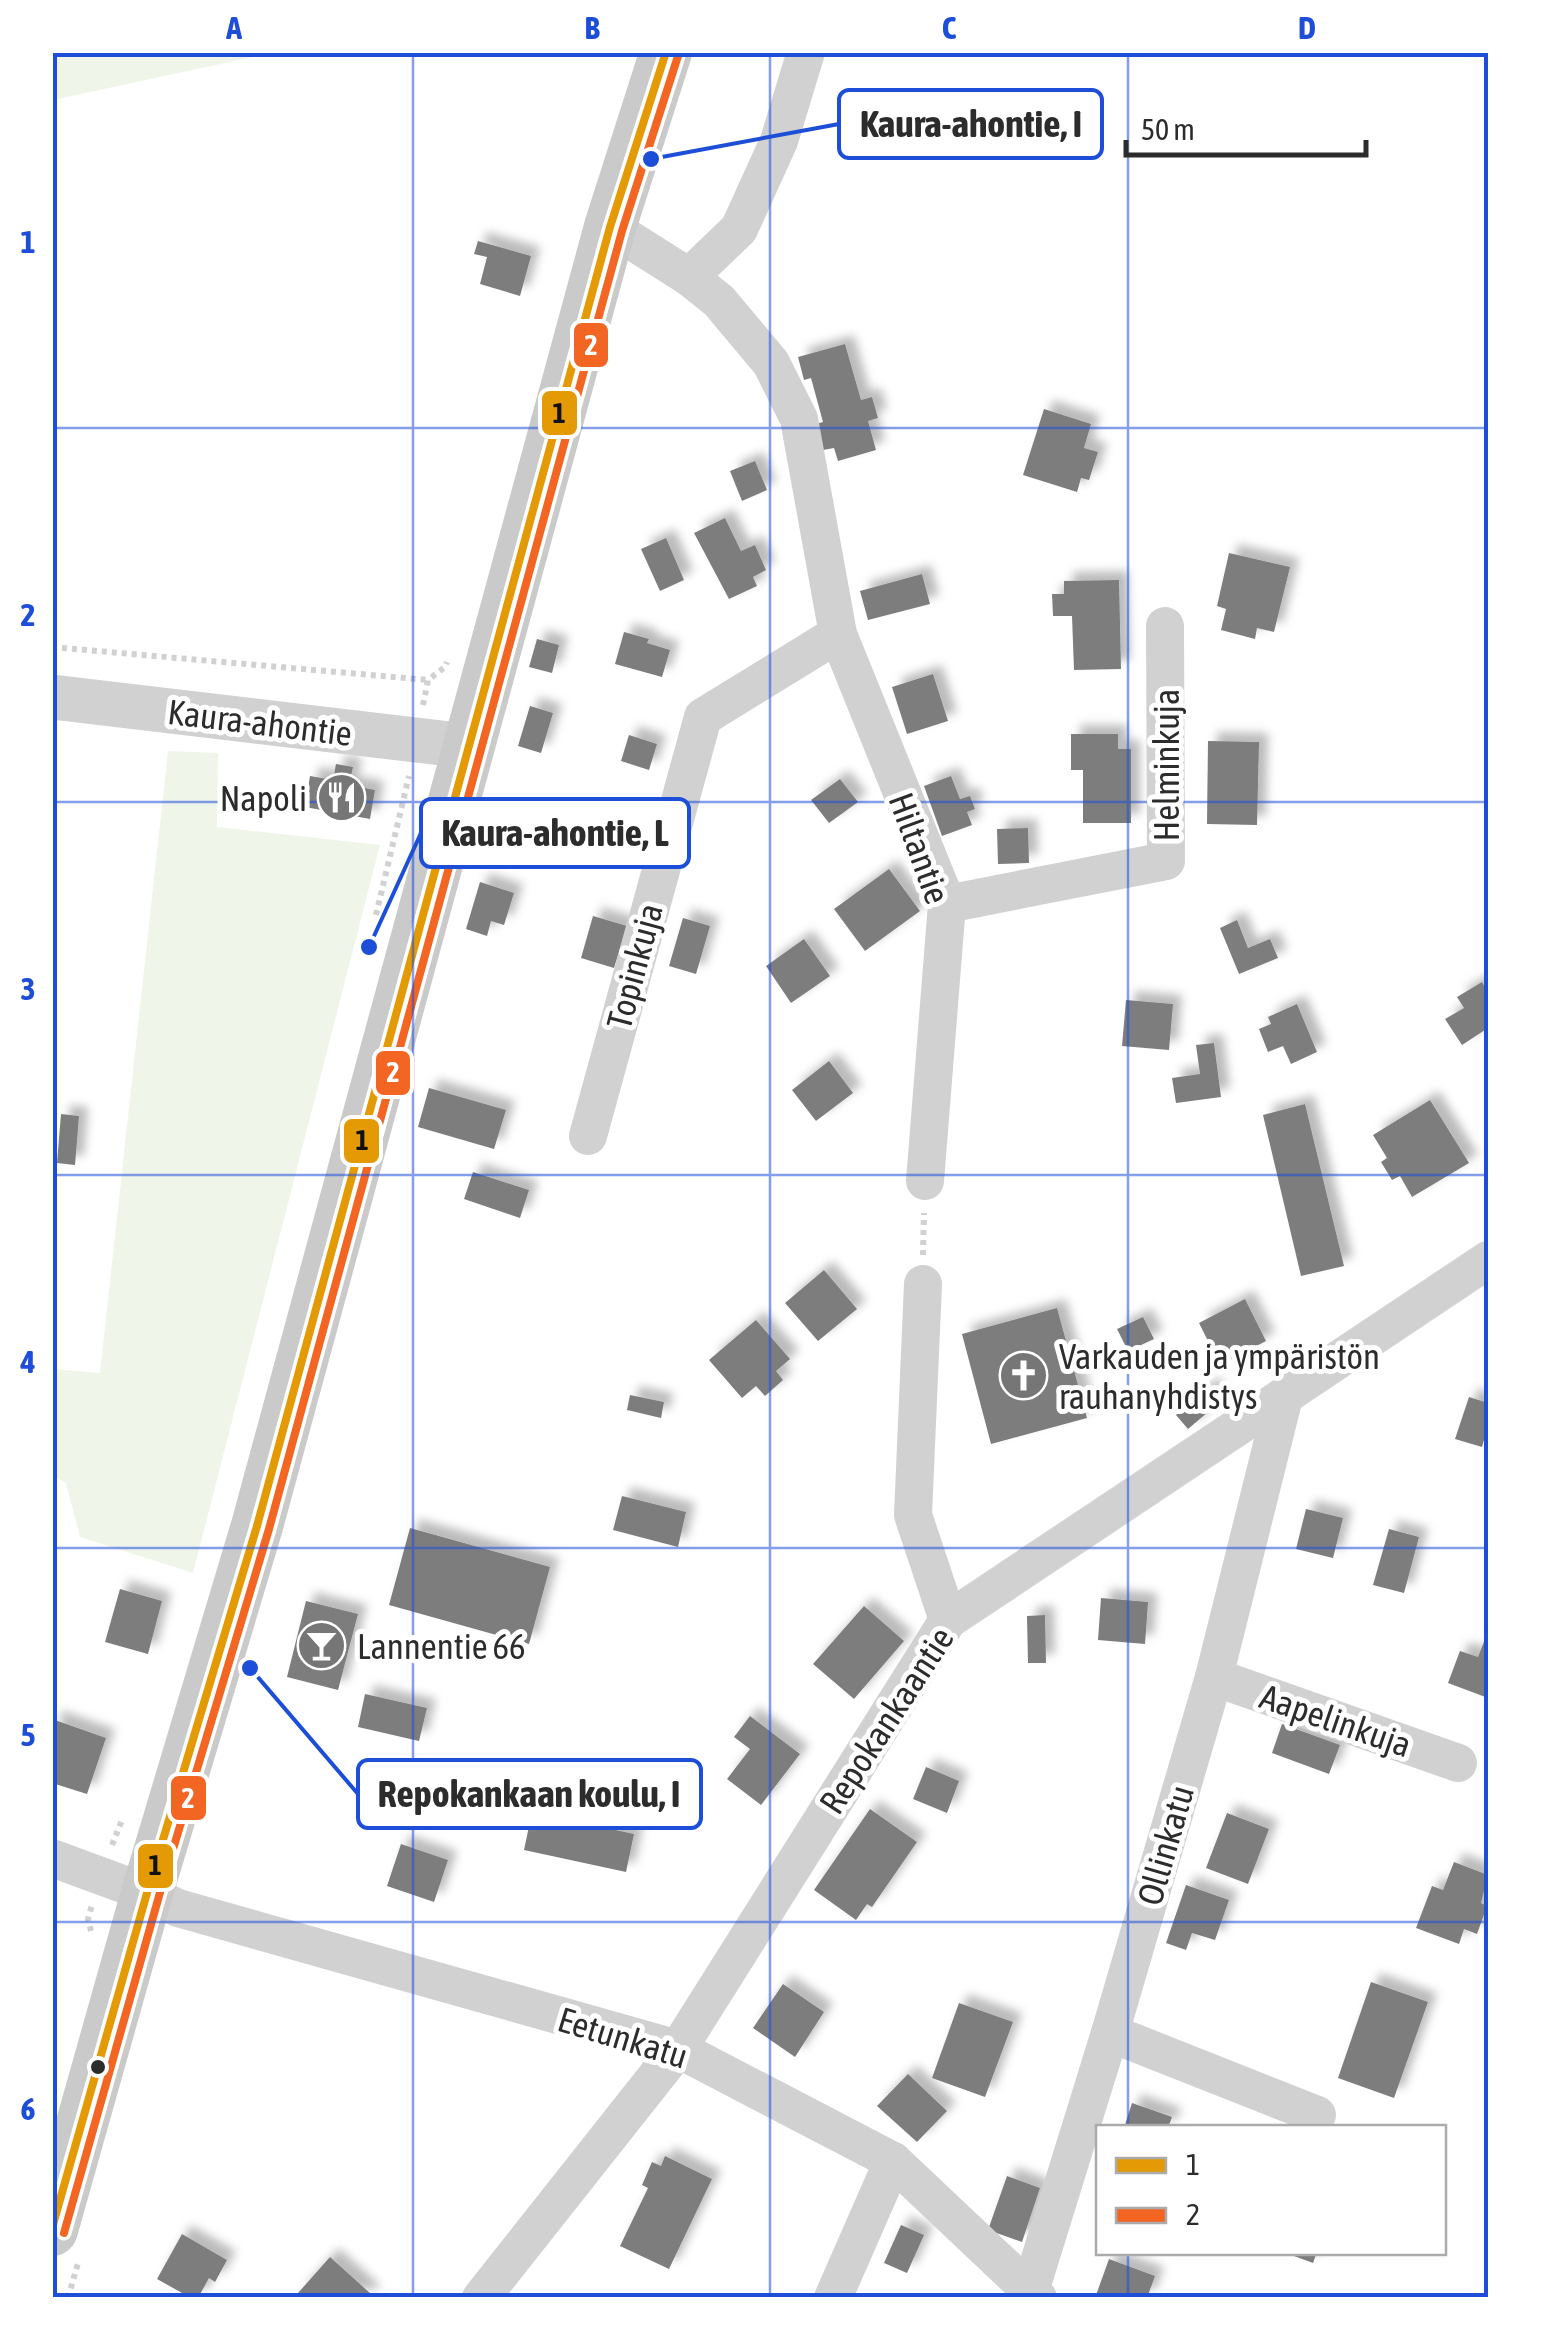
<svg xmlns="http://www.w3.org/2000/svg" width="1541" height="2350" viewBox="0 0 1541 2350" font-family="'Asap Condensed',sans-serif">
	<style>
		.green { fill: #f0f5ea }
		.building { fill: #7d7d7d; filter: url(#shadow) }
		.lines { fill: none; stroke-linecap: round; stroke-linejoin: round }
		.path { stroke: #d1d1d1; stroke-width: 6; stroke-dasharray: 5 5; stroke-linecap: butt }
		.minor { stroke: #d1d1d1; stroke-width: 38 }
		.tertiary { stroke: #d1d1d1; stroke-width: 45 }
		.secondary { stroke: #cacaca; stroke-width: 52 }
		.bus-1-casing { stroke: #fff; stroke-width: 15 }
		.bus-2-casing { stroke: #fff; stroke-width: 15 }
		.bus-1 { stroke: #e39a04; stroke-width: 8 }
		.bus-2 { stroke: #f26522; stroke-width: 8 }
		.grid { fill: none; stroke: #1d4ed8; stroke-width: 2.5; stroke-opacity: 0.55 }
		.bus-dot { fill: #2c2c2c; stroke: #fff; stroke-width: 4 }
		.labels { text-anchor: middle; dominant-baseline: central; stroke-width: 10; stroke-linejoin: round; paint-order: stroke }
		.street-label { font-size: 35px; fill: #2c2c2c; stroke: #fff }
		.poi-label { font-size: 35px; fill: #2c2c2c; stroke: #fff; text-anchor: start }
		.leader { fill: none; stroke: #1d4ed8; stroke-width: 4 }
		.callout-dot { fill: #1d4ed8; stroke: #fff; stroke-width: 4 }
		.callout { fill: #fff; stroke: #1d4ed8; stroke-width: 4 }
		.callout-label { font-size: 38px; text-anchor: middle; font-weight: bold; fill: #2c2c2c }
		.line-badge { stroke: #fff; stroke-width: 4 }
		.badge-label { font-size: 28px; text-anchor: middle; font-weight: bold; fill: #fff }
		.pale-badge-label { font-size: 28px; text-anchor: middle; font-weight: bold; fill: #111 }
		.neatline { fill: none; stroke: #1d4ed8; stroke-width: 4 }
		.grid-label { font-size: 32px; text-anchor: middle; font-weight: bold; fill: #1d4ed8 }
	</style>
	<defs>
		<filter id="shadow"><feDropShadow dx="9" dy="-9" stdDeviation="5" flood-color="#0004"/></filter>
	</defs>
	<rect width="100%" height="100%" fill="#fff"/>
	<!-- green -->
	<g class="green">
		<path d="M53,52H271V53L53,100Z"/>
		<path d="M168,751L218,753L217,827L380,845L193,1573L80,1537L66,1483L52,1475L53,1369L100,1373Z"/>
	</g>
	<!-- building -->
	<g class="building">
		<path d="M478,241L531,256L520,296L480,284L487,257L474,254Z"/>
		<path d="M845,344L861,400L872,397L878,418L868,421L876,450L838,461L834,448L823,450L816,424L823,422L811,378L804,380L798,357Z"/>
		<path d="M1044,409L1091,424L1084,448L1098,452L1089,480L1081,478L1077,492L1023,475Z"/>
		<path d="M755,461L767,490L742,501L730,471Z"/>
		<path d="M725,518L741,551L755,545L766,570L753,577L757,586L729,599L694,533Z"/>
		<path d="M666,538L684,580L660,591L641,549Z"/>
		<path d="M1229,553L1290,567L1274,632L1257,628L1255,639L1221,630L1226,609L1217,606Z"/>
		<path d="M922,574L930,604L868,620L860,591Z"/>
		<path d="M1119,580L1121,669L1074,670L1072,616H1053L1052,594H1064V581Z"/>
		<path d="M624,632L649,639L647,643L670,650L662,677L615,664Z"/>
		<path d="M537,639L559,645L552,673L529,667Z"/>
		<path d="M933,674L948,721L907,734L892,687Z"/>
		<path d="M530,706L553,713L541,753L518,746Z"/>
		<path d="M1071,734H1118V749H1131V823H1083V770H1071Z"/>
		<path d="M629,735L657,744L649,770L621,761Z"/>
		<path d="M1208,741L1259,742L1257,825L1207,824Z"/>
		<path d="M336,764L353,767L349,785L375,790L370,819L305,807L310,776L333,780Z"/>
		<path d="M951,776L960,799L970,796L975,809L967,812L972,825L942,836L924,786Z"/>
		<path d="M840,779L858,802L829,823L811,800Z"/>
		<path d="M1028,828L1029,863L998,864L997,829Z"/>
		<path d="M889,869L920,911L865,951L834,909Z"/>
		<path d="M480,882L514,893L504,925L491,921L487,936L466,929Z"/>
		<path d="M593,916L627,926L614,968L581,958Z"/>
		<path d="M683,918L710,926L696,974L669,966Z"/>
		<path d="M1237,920L1248,948L1270,939L1278,958L1239,974L1220,928Z"/>
		<path d="M804,939L830,976L791,1003L766,966Z"/>
		<path d="M1482,982L1488,993V1028L1462,1045L1445,1019L1464,1008L1457,997Z"/>
		<path d="M1126,1000L1173,1004L1169,1050L1122,1046Z"/>
		<path d="M1297,1004L1317,1052L1291,1064L1283,1046L1268,1052L1259,1029L1271,1024L1268,1017Z"/>
		<path d="M1214,1043L1221,1097L1176,1103L1172,1078L1200,1074L1196,1045Z"/>
		<path d="M829,1061L853,1093L816,1121L792,1090Z"/>
		<path d="M429,1088L506,1110L494,1149L418,1127Z"/>
		<path d="M1430,1100L1469,1163L1412,1197L1400,1176L1392,1180L1381,1162L1387,1158L1373,1135Z"/>
		<path d="M1305,1104L1344,1266L1301,1276L1263,1115Z"/>
		<path d="M61,1114L79,1116L75,1165L57,1163Z"/>
		<path d="M473,1172L529,1190L520,1218L464,1199Z"/>
		<path d="M824,1270L857,1309L818,1341L785,1303Z"/>
		<path d="M1245,1299L1266,1341L1220,1365L1199,1323Z"/>
		<path d="M1057,1308L1087,1418L991,1444L962,1334Z"/>
		<path d="M1143,1317L1154,1339L1128,1351L1117,1329Z"/>
		<path d="M756,1320L790,1359L776,1371L783,1380L765,1396L756,1386L742,1398L709,1360Z"/>
		<path d="M1209,1386L1221,1401L1188,1429L1176,1415Z"/>
		<path d="M630,1395L664,1402L661,1418L627,1410Z"/>
		<path d="M1469,1397L1488,1403V1426L1482,1447L1455,1439Z"/>
		<path d="M622,1496L686,1512L678,1547L613,1530Z"/>
		<path d="M1306,1509L1343,1518L1333,1558L1296,1549Z"/>
		<path d="M410,1528L550,1567L529,1644L389,1605Z"/>
		<path d="M1389,1529L1419,1537L1404,1593L1373,1585Z"/>
		<path d="M120,1589L162,1601L148,1654L105,1642Z"/>
		<path d="M1101,1598L1148,1602L1145,1644L1098,1640Z"/>
		<path d="M306,1601L358,1614L338,1690L287,1677Z"/>
		<path d="M864,1606L904,1641L854,1699L813,1664Z"/>
		<path d="M1045,1615L1046,1663H1028L1027,1616Z"/>
		<path d="M1485,1639L1488,1640V1698L1448,1683L1460,1651L1478,1657Z"/>
		<path d="M365,1694L427,1708L419,1741L358,1727Z"/>
		<path d="M750,1716L800,1754L761,1805L727,1779L750,1749L734,1737Z"/>
		<path d="M52,1719L106,1738L87,1794L52,1783Z"/>
		<path d="M1282,1724L1340,1745L1329,1774L1272,1753Z"/>
		<path d="M926,1767L959,1781L947,1813L913,1799Z"/>
		<path d="M870,1809L917,1842L872,1907L867,1904L856,1920L814,1890Z"/>
		<path d="M532,1812L634,1834L626,1872L524,1850Z"/>
		<path d="M1227,1813L1269,1829L1248,1884L1206,1868Z"/>
		<path d="M401,1844L448,1860L434,1902L387,1886Z"/>
		<path d="M1454,1862L1488,1875L1481,1903L1487,1906L1477,1934L1464,1929L1459,1944L1416,1928L1432,1886L1443,1890Z"/>
		<path d="M1186,1885L1229,1900L1215,1940L1192,1933L1186,1950L1166,1943Z"/>
		<path d="M1371,1982L1428,2002L1394,2098L1338,2078Z"/>
		<path d="M783,1984L824,2012L795,2057L753,2028Z"/>
		<path d="M959,2003L1013,2022L985,2097L932,2078Z"/>
		<path d="M908,2074L947,2111L917,2142L877,2106Z"/>
		<path d="M1132,2103L1172,2117L1168,2128H1124Z"/>
		<path d="M665,2156L712,2179L669,2269L620,2246L648,2188L642,2185L652,2162L661,2166Z"/>
		<path d="M1007,2176L1040,2188L1022,2242L988,2230Z"/>
		<path d="M901,2225L924,2235L907,2273L884,2263Z"/>
		<path d="M182,2234L227,2260L215,2282L209,2278L198,2298H191L157,2279Z"/>
		<path d="M1283,2252H1317L1313,2263Z"/>
		<path d="M330,2257L371,2294L367,2298H303L298,2293Z"/>
		<path d="M1109,2259L1155,2276L1147,2298H1095Z"/>
	</g>
	<g class="lines">
		<!-- path -->
		<g class="path">
			<path d="M52,647L428,680"/>
			<path d="M423,705L428,680L445,667L447,662"/>
			<path d="M376,915L409,776"/>
			<path d="M923,1255L924,1213"/>
			<path d="M112,1845L122,1820"/>
			<path d="M91,1931L88,1919L92,1905"/>
			<path d="M68,2298L78,2263"/>
		</g>
		<!-- minor -->
		<g class="minor">
			<path d="M610,227L689,277L719,301L771,363L799,419L838,634L947,904L925,1181"/>
			<path d="M689,277L739,229L779,141L806,52"/>
			<path d="M947,904L1166,861L1165,626"/>
			<path d="M588,1136L703,717L838,634"/>
			<path d="M923,1284L913,1515L948,1620"/>
			<path d="M1214,1677L1458,1763"/>
			<path d="M52,1858L147,1893L178,1908L678,2049L893,2161L1038,2298"/>
			<path d="M1110,2033L1317,2115"/>
			<path d="M1031,2288L1110,2033L1214,1677L1284,1397"/>
			<path d="M481,2298L678,2049L948,1620L1488,1260"/>
			<path d="M833,2298L893,2161"/>
		</g>
		<!-- tertiary -->
		<path class="tertiary" d="M52,697L467,746"/>
		<!-- secondary -->
		<path class="secondary" d="M52,2230L147,1893L257,1526L610,227L666,52"/>
		<defs>
			<path id="bus-1" d="M52,2228L147,1893L257,1526L610,227L666,52"/>
			<path id="bus-2" d="M64,2233L159,1896L269,1529L622,231L678,56"/>
		</defs>
		<!-- bus-1 casing -->
		<use href="#bus-1" class="bus-1-casing"/>
		<!-- bus-2 casing -->
		<use href="#bus-2" class="bus-2-casing"/>
		<!-- bus-1 -->
		<use href="#bus-1" class="bus-1"/>
		<!-- bus-2 -->
		<use href="#bus-2" class="bus-2"/>
	</g>
	<!-- grid -->
	<path class="grid" d="M413,52V2298M770,52V2298M1128,52V2128M52,428H1488M52,802H1488M52,1175H1488M52,1548H1488M52,1922H1488M1128,2252V2298"/>
	<!-- icons -->
	<defs>
		<symbol id="restaurant-disc" viewBox="-11 -11 22 22"><circle r="9.5" fill="#767676" stroke="#fff"/><path d="M-5-6h1v4h1v-4h1v4h1v-4h1v5L-1.5 .5V6h-2V.5L-5-1ZM5-6V6H3V1.5H1.5Q1.5-4 5-6Z" fill="#fff"/></symbol>
		<symbol id="church-disc" viewBox="-11 -11 22 22"><circle r="9.5" fill="#767676" stroke="#fff"/><path d="M-1.2-6h2.4v3.5h3.3v2.4h-3.3V6h-2.4V-.1h-3.3v-2.4h3.3Z" fill="#fff"/></symbol>
		<symbol id="bar-disc" viewBox="-11 -11 22 22"><circle r="9.5" fill="#767676" stroke="#fff"/><path d="M-6-5H6L.8 .8V4.5H3.5V6h-7V4.5H-.8V.8Z" fill="#fff"/></symbol>
	</defs>
	<g fill-rule="evenodd">
		<use href="#restaurant-disc" x="314" y="770" width="55" height="55"/>
		<use href="#church-disc" x="996" y="1348" width="55" height="55"/>
		<use href="#bar-disc" x="294" y="1618" width="55" height="55"/>
	</g>
	<!-- markers -->
	<circle class="bus-dot" cx="98" cy="2067" r="9"/>
	<g class="labels">
		<!-- street labels -->
		<g class="street-label">
			<text transform="translate(260 722) rotate(7)">Kaura-ahontie</text>
			<text transform="translate(1166 765) rotate(-90)">Helminkuja</text>
			<text transform="translate(920 848) rotate(70)">Hiltantie</text>
			<text transform="translate(634 966) rotate(-75)">Topinkuja</text>
			<text transform="translate(886 1720) rotate(-57)">Repokankaantie</text>
			<text transform="translate(1336 1720) rotate(19)">Aapelinkuja</text>
			<text transform="translate(1165 1845) rotate(-74)">Ollinkatu</text>
			<text transform="translate(623 2037) rotate(17)">Eetunkatu</text>
		</g>
		<!-- poi labels -->
		<g class="poi-label">
			<text x="307" y="798" text-anchor="end">Napoli</text>
			<text x="1059" y="1356">Varkauden ja ympäristön<tspan x="1059" dy="40">rauhanyhdistys</tspan></text>
			<text x="357" y="1646">Lannentie 66</text>
		</g>
	</g>
	<!-- callouts -->
	<path class="leader" d="M651 159L839 124M369 947L421 833M250 1668L358 1794"/>
	<g class="callout-dot">
		<circle cx="651" cy="159" r="10"/>
		<circle cx="369" cy="947" r="10"/>
		<circle cx="250" cy="1668" r="10"/>
	</g>
	<g class="callout">
		<rect x="839" y="90" width="263" height="68" rx="10"/>
		<rect x="421" y="799" width="268" height="68" rx="10"/>
		<rect x="358" y="1760" width="343" height="68" rx="10"/>
	</g>
	<g class="callout-label">
		<text x="971" y="137">Kaura-ahontie, I</text>
		<text x="555" y="846">Kaura-ahontie, L</text>
		<text x="529" y="1807">Repokankaan koulu, I</text>
	</g>
	<g class="line-badge">
		<rect x="572" y="321" width="38" height="48" rx="10" fill="#f26522"/>
		<rect x="540" y="389" width="39" height="48" rx="10" fill="#e39a04"/>
		<rect x="374" y="1049" width="38" height="48" rx="10" fill="#f26522"/>
		<rect x="342" y="1117" width="39" height="48" rx="10" fill="#e39a04"/>
		<rect x="169" y="1774" width="39" height="48" rx="10" fill="#f26522"/>
		<rect x="136" y="1842" width="39" height="48" rx="10" fill="#e39a04"/>
	</g>
	<g class="badge-label">
		<text x="591" y="355">2</text>
		<text x="393" y="1082">2</text>
		<text x="188" y="1808">2</text>
	</g>
	<g class="pale-badge-label">
		<text x="559" y="423">1</text>
		<text x="362" y="1150">1</text>
		<text x="155" y="1875">1</text>
	</g>
	<!-- border -->
	<rect width="1541" height="2350" fill="none" stroke="#ffffff" stroke-width="110"/>
	<!-- legend -->
	<rect x="1096" y="2125" width="350" height="130" fill="#ffffff" stroke="#ababab" stroke-width="2.5"/>
	<rect x="1116" y="2158" width="50" height="15" fill="#e39a04" stroke="#ababab" stroke-width="2.5"/>
	<text x="1186" y="2175" font-size="30" fill="#2c2c2c">1</text>
	<rect x="1116" y="2208" width="50" height="15" fill="#f26522" stroke="#ababab" stroke-width="2.5"/>
	<text x="1186" y="2225" font-size="30" fill="#2c2c2c">2</text>
	<!-- scale -->
	<path d="M1126 140v15h240v-15" fill="none" stroke="#2c2c2c" stroke-width="5"/>
	<text x="1141" y="140" font-size="30" fill="#2c2c2c" stroke="#ffffff" stroke-width="8" paint-order="stroke">50 m</text>
	<rect x="55" y="55" width="1431" height="2240" class="neatline"/>
	<g class="grid-label">
		<text x="234" y="39">A</text>
		<text x="592" y="39">B</text>
		<text x="949" y="39">C</text>
		<text x="1307" y="39">D</text>
		<text x="28" y="253">1</text>
		<text x="28" y="626">2</text>
		<text x="28" y="1000">3</text>
		<text x="28" y="1373">4</text>
		<text x="28" y="1746">5</text>
		<text x="28" y="2120">6</text>
	</g>
</svg>
